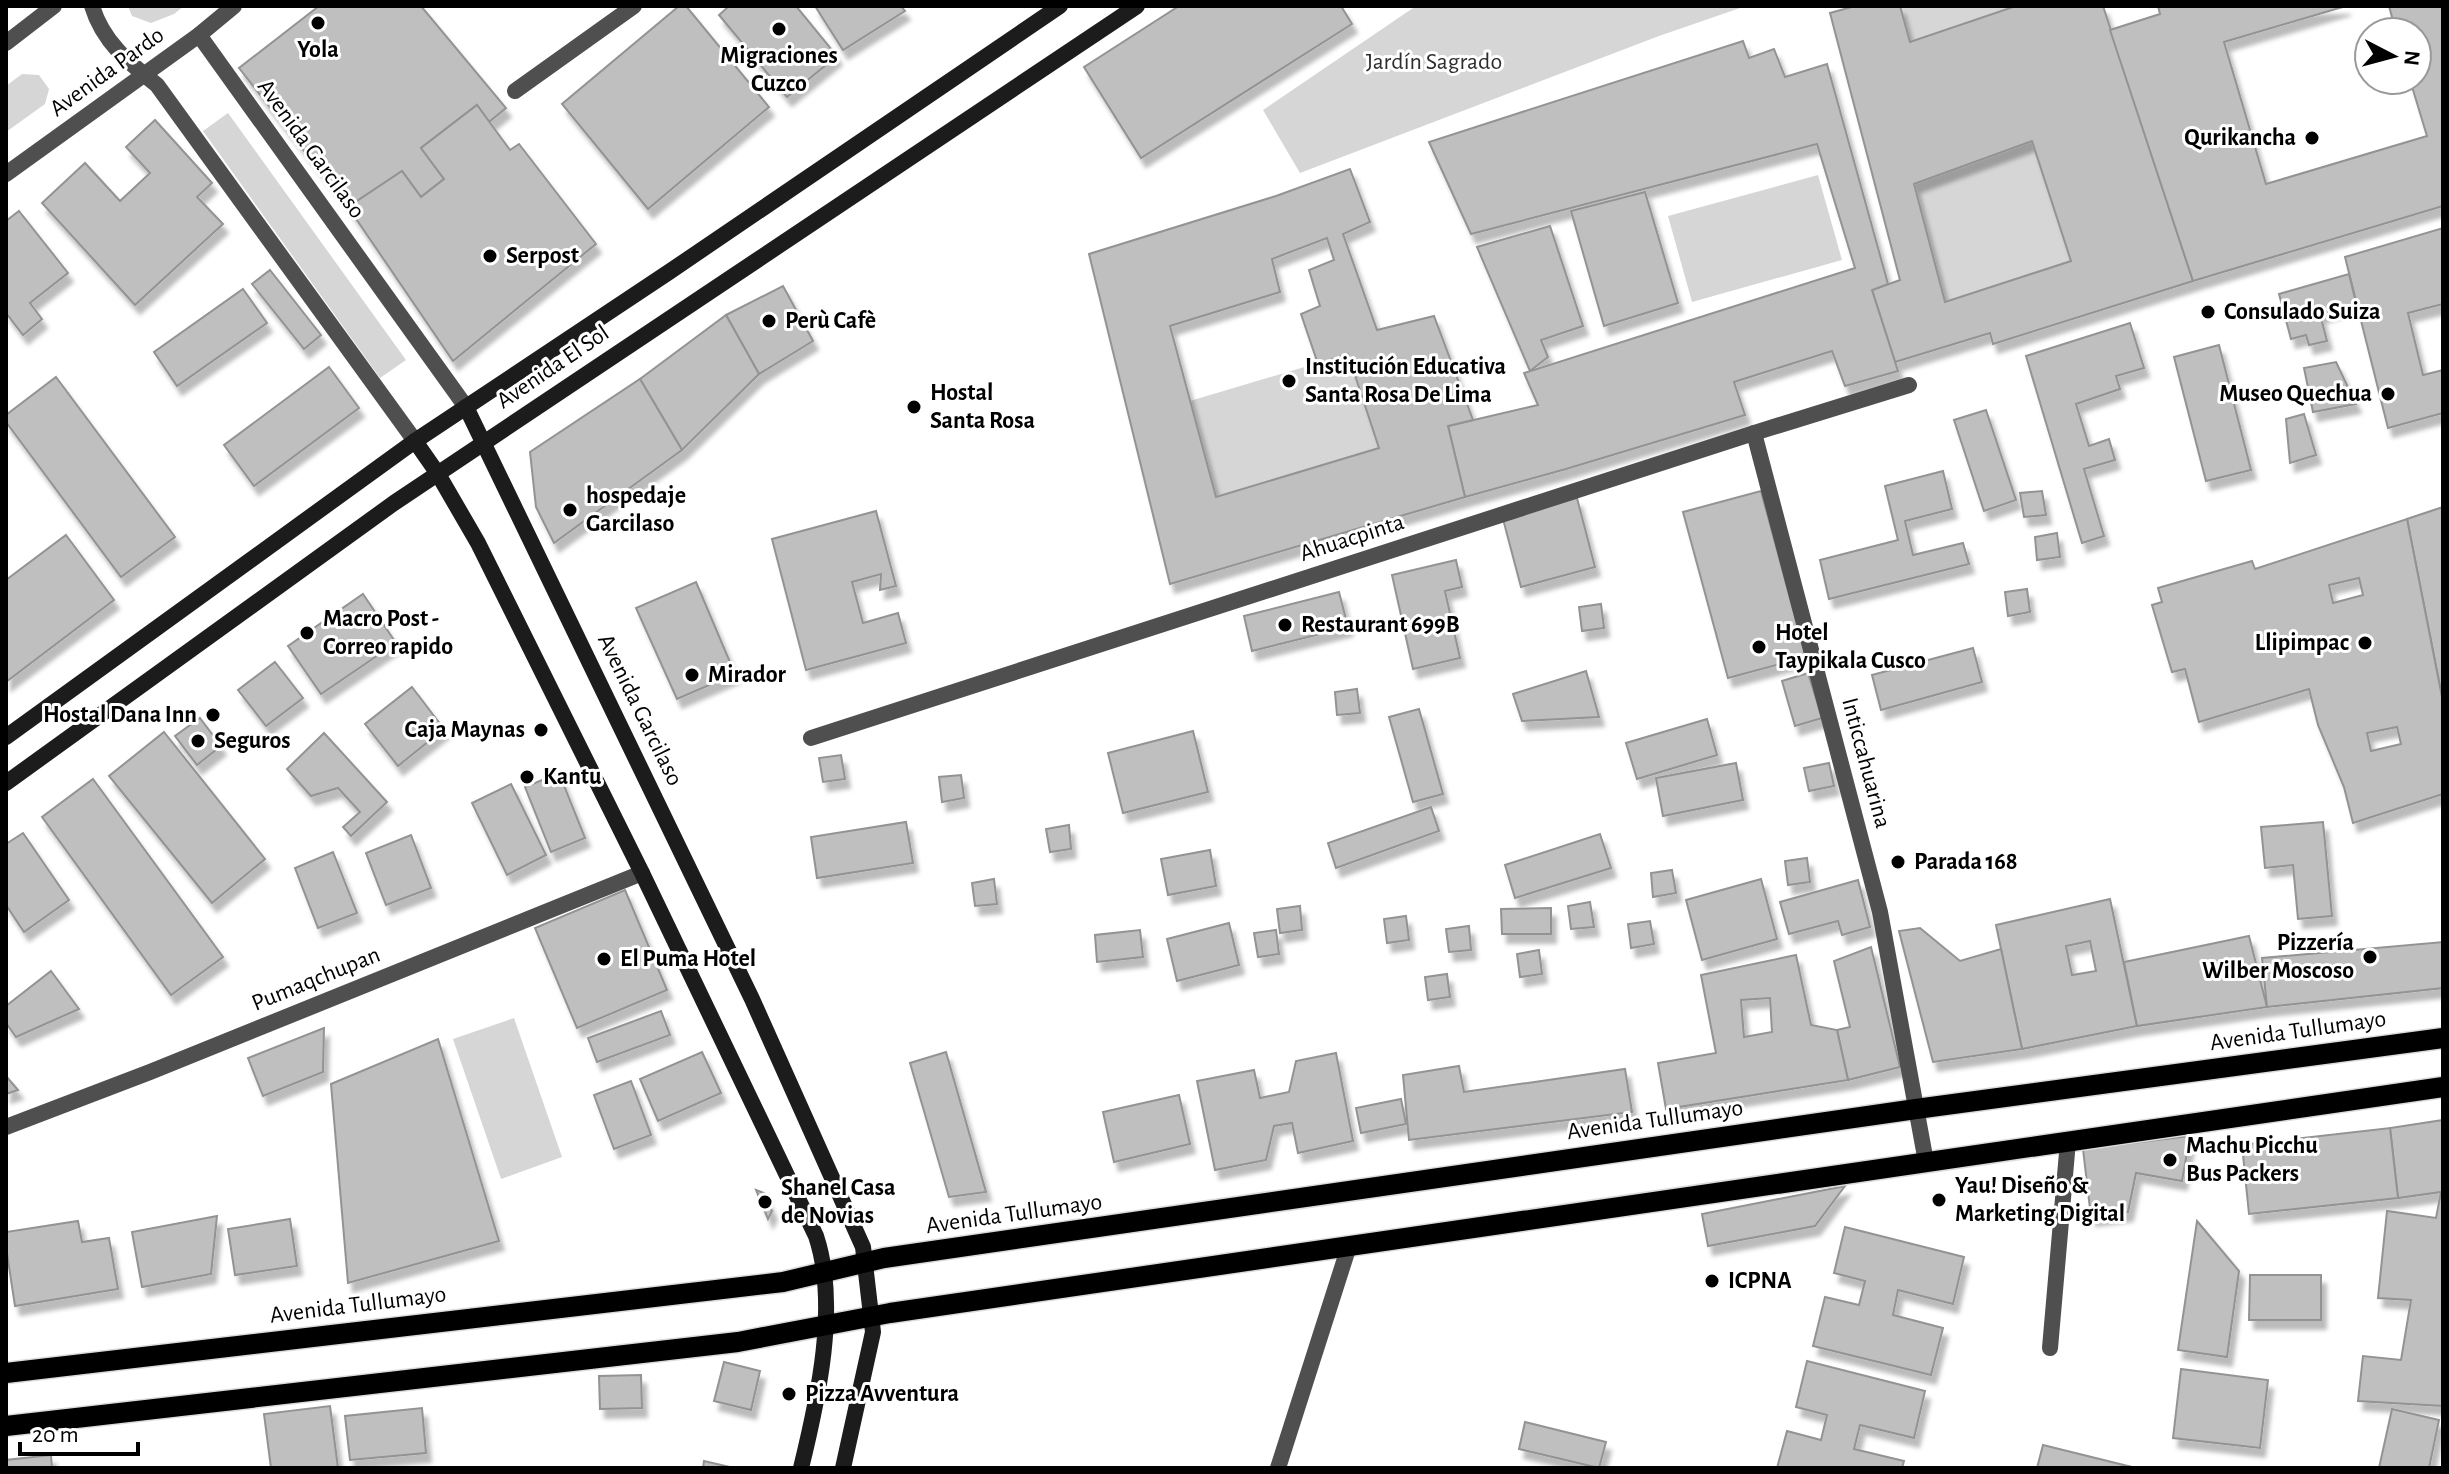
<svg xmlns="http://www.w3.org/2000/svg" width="2449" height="1474" viewBox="0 0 2449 1474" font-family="'Alegreya Sans',sans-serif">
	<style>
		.green { fill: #d6d6d6 }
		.building { fill: #bfbfbf; stroke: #939393; stroke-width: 2; fill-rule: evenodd; filter: url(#shadow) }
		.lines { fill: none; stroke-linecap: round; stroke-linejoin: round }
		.primary-casing { stroke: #dbdbdb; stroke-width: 23 }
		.lane { stroke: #4f4f4f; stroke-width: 16 }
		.street { stroke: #4f4f4f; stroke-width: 16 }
		.secondary { stroke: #1c1c1c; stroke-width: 16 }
		.primary { stroke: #000; stroke-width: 20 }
		.poi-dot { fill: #000; stroke: #fff; stroke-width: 3 }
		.labels { text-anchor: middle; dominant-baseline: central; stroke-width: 6; stroke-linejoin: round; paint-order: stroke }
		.poi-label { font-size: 24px; font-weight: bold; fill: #000; stroke: #fff; text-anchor: start }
		.park-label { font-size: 24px; fill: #2d2d2d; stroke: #fff }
		.street-label { font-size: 24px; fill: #000; stroke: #fff }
	</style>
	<defs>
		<filter id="shadow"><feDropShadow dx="5" dy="9" stdDeviation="2" flood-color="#0004"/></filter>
	</defs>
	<rect width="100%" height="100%" fill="#fff"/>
	<!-- green -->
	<g class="green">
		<path d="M128,6H184L174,14L151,23L132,16Z"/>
		<path d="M1416,6H1746L1659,36L1300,173L1263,110Z"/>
		<path d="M1900,6H2016L1910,42Z"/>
		<path d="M22,74L39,75L49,89L45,104L6,132V86Z"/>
		<path d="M228,113L406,360L380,378L203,131Z"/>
		<path d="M2032,141L2071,261L1945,302L1914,184Z"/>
		<path d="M1818,175L1842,260L1692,302L1668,216Z"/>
		<path d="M1348,354L1379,448L1216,497L1190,401Z"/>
		<path d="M514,1018L562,1157L501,1179L453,1039Z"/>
	</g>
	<!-- building -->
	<g class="building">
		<path d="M319,6H421L506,108L489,122L477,105L421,148L444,179L421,197L402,171L348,207L239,68Z"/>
		<path d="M679,6H686L769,107L648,209L562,104Z"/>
		<path d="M729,6H796L837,56L787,97L719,15Z"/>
		<path d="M815,6H901L905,11L843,50Z"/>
		<path d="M1179,6H1341L1352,24L1141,158L1084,67Z"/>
		<path d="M1855,6H1900L1910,42L2016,6H2103L2193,281L1993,344L1990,333L1895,362L1872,290L1900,280L1830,13ZM2032,141L2071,261L1945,302L1914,184Z"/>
		<path d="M2158,6H2346L2224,42L2266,184L2427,136L2410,80H2417V32H2396L2389,6H2443V206L2193,281L2110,30L2160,14Z"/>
		<path d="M1743,41L1749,58L1774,49L1785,77L1827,64L1888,284L1872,290L1898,371L1845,386L1832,351L1734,382L1745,415L1566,469L1465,497L1448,426L1538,405L1524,373L1855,268L1817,144L1471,234L1429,142Z"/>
		<path d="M477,105L510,150L519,144L596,244L453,361L348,207L402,171L421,197L444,179L421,148Z"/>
		<path d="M155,120L212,183L197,197L223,224L135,305L42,203L85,163L120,201L150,173L126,147Z"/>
		<path d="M1350,169L1370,222L1343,234L1377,330L1434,316L1473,420L1448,426L1465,497L1170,584L1089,254L1276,196ZM1327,238L1334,260L1309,270L1320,306L1301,314L1318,364L1348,354L1379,448L1216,497L1170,326L1280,292L1272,259Z"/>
		<path d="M1645,192L1678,303L1604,326L1571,211Z"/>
		<path d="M19,211L68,273L30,303L42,319L23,335L6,313V221Z"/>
		<path d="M1550,226L1583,326L1541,340L1548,357L1530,371L1477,247Z"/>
		<path d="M2443,228V304L2408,313L2423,375L2443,370V413L2388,428L2345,257Z"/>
		<path d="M270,270L321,335L304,349L252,284Z"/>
		<path d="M2349,274L2356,303L2320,314L2327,341L2309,345L2306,335L2291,339L2279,294Z"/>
		<path d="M783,286L813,341L759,374L726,315Z"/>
		<path d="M243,289L267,323L177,386L154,352Z"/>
		<path d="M726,315L759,374L682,450L640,379Z"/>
		<path d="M2130,323L2144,368L2116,376L2120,389L2076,404L2089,446L2109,439L2115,460L2084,469L2104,536L2082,543L2026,356Z"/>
		<path d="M2219,345L2251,470L2206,481L2174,357Z"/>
		<path d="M2336,362L2356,404L2313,412L2304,368Z"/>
		<path d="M329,367L359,408L254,486L224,445Z"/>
		<path d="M56,377L175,537L121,577L6,422V415Z"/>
		<path d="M640,379L682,450L554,543L536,507L530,452Z"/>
		<path d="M1986,410L2016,500L1984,511L1954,420Z"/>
		<path d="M2304,414L2316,455L2290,463L2286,419Z"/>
		<path d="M1943,471L1952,509L1905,521L1913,555L1963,543L1969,564L1829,599L1820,560L1898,540L1885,486Z"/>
		<path d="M1761,491L1806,657L1728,678L1683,512Z"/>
		<path d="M2042,491L2046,515L2024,517L2020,493Z"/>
		<path d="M1577,498L1595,567L1521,587L1503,519Z"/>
		<path d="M2443,507V702L2407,519Z"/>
		<path d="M876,511L896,586L880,590L881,574L852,582L863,623L898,613L906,643L806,670L772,539Z"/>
		<path d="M2407,519L2443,702V794L2353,823L2344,787L2318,725L2309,689L2199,722L2185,669L2172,672L2152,605L2162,602L2158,588L2252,561L2255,569ZM2359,578L2363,595L2333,603L2329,585ZM2397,727L2401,744L2371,751L2367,733Z"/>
		<path d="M2057,533L2060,557L2037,560L2035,537Z"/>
		<path d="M66,535L114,600L6,682V580Z"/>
		<path d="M1456,560L1462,587L1445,591L1460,658L1413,669L1392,575Z"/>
		<path d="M696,582L735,674L677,699L636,608Z"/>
		<path d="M2027,589L2030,612L2008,616L2005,592Z"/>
		<path d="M1339,592L1348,627L1252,651L1244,616Z"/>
		<path d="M363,594L396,643L321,694L288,646Z"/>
		<path d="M1601,604L1604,628L1582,631L1579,607Z"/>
		<path d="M1973,648L1982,682L1881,710L1872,675Z"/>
		<path d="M275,662L303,698L266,726L238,690Z"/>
		<path d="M1586,671L1599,717L1522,721L1513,694Z"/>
		<path d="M1808,673L1822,718L1795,726L1782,681Z"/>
		<path d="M412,687L444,729L398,766L365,724Z"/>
		<path d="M1357,689L1360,713L1337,715L1335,692Z"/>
		<path d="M1419,709L1443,794L1413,802L1389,717Z"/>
		<path d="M200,718L221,746L197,765L175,736Z"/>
		<path d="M1707,719L1717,755L1637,779L1626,743Z"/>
		<path d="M1193,731L1208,792L1123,813L1108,753Z"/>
		<path d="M164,732L265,859L212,903L109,776Z"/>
		<path d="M324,733L387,802L351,836L343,827L360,812L338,788L311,796L287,769Z"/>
		<path d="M841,755L845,779L823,782L819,758Z"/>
		<path d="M1736,763L1743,800L1663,816L1656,778Z"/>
		<path d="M1829,763L1834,786L1809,791L1804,768Z"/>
		<path d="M559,773L585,838L551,852L525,787Z"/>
		<path d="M961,775L964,798L942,802L939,777Z"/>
		<path d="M93,779L223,957L171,995L42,817Z"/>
		<path d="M511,784L546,855L507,875L472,803Z"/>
		<path d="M1431,807L1439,831L1336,868L1328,843Z"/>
		<path d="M906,822L913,863L817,878L811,837Z"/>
		<path d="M2323,822L2332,916L2298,919L2293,865L2265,868L2261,827Z"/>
		<path d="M1069,825L1071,849L1050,852L1046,829Z"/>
		<path d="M23,833L69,900L24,932L6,905V844Z"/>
		<path d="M1600,834L1611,868L1515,898L1505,865Z"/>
		<path d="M411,835L431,888L386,905L366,853Z"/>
		<path d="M1210,850L1216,886L1168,895L1161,859Z"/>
		<path d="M333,852L357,913L318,928L295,868Z"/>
		<path d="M1807,858L1810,882L1788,885L1785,861Z"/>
		<path d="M1672,870L1676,893L1653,897L1651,873Z"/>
		<path d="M994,879L997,904L975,906L972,883Z"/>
		<path d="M1761,879L1777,939L1702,960L1686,900Z"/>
		<path d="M1858,880L1870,927L1842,935L1838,921L1789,934L1780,902Z"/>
		<path d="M625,890L667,990L577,1028L535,928Z"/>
		<path d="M2110,899L2137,1026L2022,1049L1996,925ZM2090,941L2096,971L2072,975L2066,946Z"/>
		<path d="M1590,902L1594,927L1571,929L1568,906Z"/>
		<path d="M1300,906L1302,930L1280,933L1277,909Z"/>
		<path d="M1551,908V934H1502L1501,909Z"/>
		<path d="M1406,916L1409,940L1387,943L1384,919Z"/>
		<path d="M1650,921L1654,944L1631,948L1628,924Z"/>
		<path d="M1229,923L1239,965L1177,981L1167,939Z"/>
		<path d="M1469,926L1471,950L1449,952L1446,929Z"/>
		<path d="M1920,928L1960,961L2001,949L2022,1049L1933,1062L1899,931Z"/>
		<path d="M1140,930L1143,957L1097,962L1095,935Z"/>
		<path d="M1276,930L1279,954L1258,957L1254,933Z"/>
		<path d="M2249,936L2267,1007L2137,1026L2124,962Z"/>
		<path d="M2443,942V988L2267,1007L2262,958Z"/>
		<path d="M1871,947L1900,1067L1848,1080L1837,1030L1850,1027L1834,961Z"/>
		<path d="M1539,950L1542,974L1520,977L1517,954Z"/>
		<path d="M1796,955L1811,1025L1837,1030L1848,1080L1666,1109L1658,1063L1716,1053L1701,975ZM1770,998L1772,1032L1744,1037L1741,1000Z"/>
		<path d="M51,971L79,1009L16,1037L6,1023V1006Z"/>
		<path d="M1447,974L1450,997L1428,1000L1425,977Z"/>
		<path d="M661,1011L670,1035L597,1062L588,1038Z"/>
		<path d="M324,1028L323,1072L263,1096L248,1058Z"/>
		<path d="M438,1039L499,1241L348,1283L331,1084Z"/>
		<path d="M702,1052L721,1093L658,1121L640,1079Z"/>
		<path d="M946,1052L986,1192L949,1197L910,1063Z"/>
		<path d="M1336,1053L1353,1141L1298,1153L1292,1123L1274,1126L1266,1160L1215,1170L1197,1081L1254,1070L1260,1098L1289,1092L1296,1061Z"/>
		<path d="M1459,1066L1464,1092L1625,1069L1632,1112L1409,1140L1403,1075Z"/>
		<path d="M6,1076L18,1090L6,1094Z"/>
		<path d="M631,1081L651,1135L614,1149L594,1095Z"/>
		<path d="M1179,1095L1190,1144L1114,1162L1103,1112Z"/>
		<path d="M1401,1099L1406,1124L1361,1133L1356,1108Z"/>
		<path d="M2443,1120V1406L2358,1401L2363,1356L2401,1360L2411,1300L2378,1298L2387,1211L2436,1218L2441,1192L2398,1198L2390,1128Z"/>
		<path d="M2390,1128L2398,1198L2249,1214L2242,1145Z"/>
		<path d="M2190,1136L2182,1181L2136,1173L2128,1212L2091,1217L2083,1149Z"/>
		<path d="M1845,1186L1815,1226L1708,1246L1702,1214Z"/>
		<path d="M756,1190L764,1193L772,1211L768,1219Z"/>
		<path d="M217,1216L211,1274L142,1287L132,1232Z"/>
		<path d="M290,1219L297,1266L235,1275L228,1229Z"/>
		<path d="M78,1221L82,1242L109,1238L118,1289L15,1306L6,1247V1232Z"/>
		<path d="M2197,1221L2239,1271L2227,1357L2178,1350Z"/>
		<path d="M1845,1227L1964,1257L1953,1304L1898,1290L1893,1315L1943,1328L1931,1375L1813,1346L1825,1297L1859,1305L1865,1281L1834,1273Z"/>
		<path d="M2250,1275H2321V1320H2249Z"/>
		<path d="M1807,1361L1925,1391L1914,1438L1860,1425L1854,1449L1904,1461L1902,1468H1777L1787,1431L1821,1440L1827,1415L1796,1407Z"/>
		<path d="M724,1362L760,1371L751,1410L714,1401Z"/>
		<path d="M2181,1369L2268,1380L2260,1448L2173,1438Z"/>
		<path d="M641,1375L642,1408L600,1409L599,1376Z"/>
		<path d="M330,1406L338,1468H271L264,1414Z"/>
		<path d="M422,1408L426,1453L350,1460L345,1416Z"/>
		<path d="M2392,1409L2439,1420L2429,1468H2379Z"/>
		<path d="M1525,1422L1606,1442L1599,1468L1519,1449Z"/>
		<path d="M2043,1445L2136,1468H2037Z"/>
		<path d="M51,1455L52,1468H6V1460Z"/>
		<path d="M704,1461L734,1468H703Z"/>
	</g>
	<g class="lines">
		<defs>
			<g id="primary">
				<path d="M6,1373L783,1282L884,1258L1916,1109L2443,1038"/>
				<path d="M6,1426L738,1342L890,1313L2443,1087"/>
			</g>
		</defs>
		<!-- primary casing -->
		<use href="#primary" class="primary-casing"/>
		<!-- lane -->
		<g class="lane">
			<path d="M1754,433L1880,912L1926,1162"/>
			<path d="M811,738L1754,433L1909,385"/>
			<path d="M2050,1348L2068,1141"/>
		</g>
		<!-- street -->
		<g class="street">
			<path d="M92,6C103,42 128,62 157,85L415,441"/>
			<path d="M199,35L466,407"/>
			<path d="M6,43L54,6"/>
			<path d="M515,91L634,6"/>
			<path d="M6,174L199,35L234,6"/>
			<path d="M6,1127L150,1072L642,873"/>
			<path d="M1278,1468L1349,1246"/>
		</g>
		<!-- secondary -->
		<g class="secondary">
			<path d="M466,407L752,999L863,1247L873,1332L843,1468"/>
			<path d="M415,441L438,474L478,543L642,873L816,1236C839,1305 818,1399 801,1468"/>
			<path d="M6,737L415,441L669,272L1060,6"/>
			<path d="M6,783L394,503L1137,6"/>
		</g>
		<!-- primary -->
		<use href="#primary" class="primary"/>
	</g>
	<!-- markers -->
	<g class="poi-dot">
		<circle cx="318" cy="23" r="8"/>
		<circle cx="779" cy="29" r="8"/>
		<circle cx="2312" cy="138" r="8"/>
		<circle cx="490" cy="256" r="8"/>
		<circle cx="2208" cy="312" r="8"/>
		<circle cx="769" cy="321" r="8"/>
		<circle cx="1289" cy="381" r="8"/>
		<circle cx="2388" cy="394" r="8"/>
		<circle cx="914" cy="407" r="8"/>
		<circle cx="570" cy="510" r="8"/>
		<circle cx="1285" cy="625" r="8"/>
		<circle cx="307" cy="633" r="8"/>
		<circle cx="2365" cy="643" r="8"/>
		<circle cx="1759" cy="647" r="8"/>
		<circle cx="692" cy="675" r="8"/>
		<circle cx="213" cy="715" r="8"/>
		<circle cx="541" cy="730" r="8"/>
		<circle cx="198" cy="741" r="8"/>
		<circle cx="527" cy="777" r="8"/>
		<circle cx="1898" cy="862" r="8"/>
		<circle cx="2370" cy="957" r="8"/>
		<circle cx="604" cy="959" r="8"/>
		<circle cx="2170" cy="1160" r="8"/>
		<circle cx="1939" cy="1200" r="8"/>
		<circle cx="765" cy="1202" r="8"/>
		<circle cx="1712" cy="1281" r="8"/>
		<circle cx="789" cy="1394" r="8"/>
	</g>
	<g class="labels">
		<!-- poi labels -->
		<g class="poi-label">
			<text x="318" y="50" text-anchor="middle">Yola</text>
			<text x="779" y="56" text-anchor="middle">Migraciones<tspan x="779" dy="28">Cuzco</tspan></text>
			<text x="2296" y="138" text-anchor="end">Qurikancha</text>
			<text x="506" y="256">Serpost</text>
			<text x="2224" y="312">Consulado Suiza</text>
			<text x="785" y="321">Perù Cafè</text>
			<text x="1305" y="367">Institución Educativa<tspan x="1305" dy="28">Santa Rosa De Lima</tspan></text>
			<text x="930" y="393">Hostal<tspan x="930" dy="28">Santa Rosa</tspan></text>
			<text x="2372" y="394" text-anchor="end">Museo Quechua</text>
			<text x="586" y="496">hospedaje<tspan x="586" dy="28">Garcilaso</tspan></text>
			<text x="323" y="619">Macro Post -<tspan x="323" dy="28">Correo rapido</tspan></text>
			<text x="1301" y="625">Restaurant 699B</text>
			<text x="1775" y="633">Hotel<tspan x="1775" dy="28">Taypikala Cusco</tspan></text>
			<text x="2349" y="643" text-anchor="end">Llipimpac</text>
			<text x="708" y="675">Mirador</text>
			<text x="197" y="715" text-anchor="end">Hostal Dana Inn</text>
			<text x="525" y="730" text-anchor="end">Caja Maynas</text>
			<text x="214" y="741">Seguros</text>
			<text x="543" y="777">Kantu</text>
			<text x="1914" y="862">Parada 168</text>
			<text x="2354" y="943" text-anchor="end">Pizzería<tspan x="2354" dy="28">Wilber Moscoso</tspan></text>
			<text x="620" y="959">El Puma Hotel</text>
			<text x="2186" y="1146">Machu Picchu<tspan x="2186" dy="28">Bus Packers</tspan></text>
			<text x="1955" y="1186">Yau! Diseño &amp;<tspan x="1955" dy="28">Marketing Digital</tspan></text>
			<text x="781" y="1188">Shanel Casa<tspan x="781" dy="28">de Novias</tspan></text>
			<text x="1728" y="1281">ICPNA</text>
			<text x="805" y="1394">Pizza Avventura</text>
		</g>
		<!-- park labels -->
		<g class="park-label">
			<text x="1434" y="62">Jardín Sagrado</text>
		</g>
		<!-- street labels -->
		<g class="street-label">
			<text transform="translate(107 72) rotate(-36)">Avenida Pardo</text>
			<text transform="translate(311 149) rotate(54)">Avenida Garcilaso</text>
			<text transform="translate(553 367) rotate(-34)">Avenida El Sol</text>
			<text transform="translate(1352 538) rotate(-18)">Ahuacpinta</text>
			<text transform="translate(640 710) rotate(64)">Avenida Garcilaso</text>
			<text transform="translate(1866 763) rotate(75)">Inticcahuarina</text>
			<text transform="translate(316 979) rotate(-22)">Pumaqchupan</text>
			<text transform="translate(2298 1031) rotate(-8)">Avenida Tullumayo</text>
			<text transform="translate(1655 1120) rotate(-8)">Avenida Tullumayo</text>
			<text transform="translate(1014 1214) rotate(-8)">Avenida Tullumayo</text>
			<text transform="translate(358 1305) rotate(-7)">Avenida Tullumayo</text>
		</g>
	</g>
	<!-- border -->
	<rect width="2449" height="1474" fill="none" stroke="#000000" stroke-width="16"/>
	<!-- north arrow -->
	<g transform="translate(2393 56) rotate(96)"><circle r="38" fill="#ffffff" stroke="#999999" stroke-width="2"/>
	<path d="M0-6L14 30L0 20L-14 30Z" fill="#000000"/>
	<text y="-12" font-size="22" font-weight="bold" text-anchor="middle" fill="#000000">N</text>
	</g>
	<!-- scale -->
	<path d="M20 1442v12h118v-12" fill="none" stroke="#000000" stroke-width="4"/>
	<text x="32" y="1442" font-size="24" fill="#000000" stroke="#ffffff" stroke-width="6" paint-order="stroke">20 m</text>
</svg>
